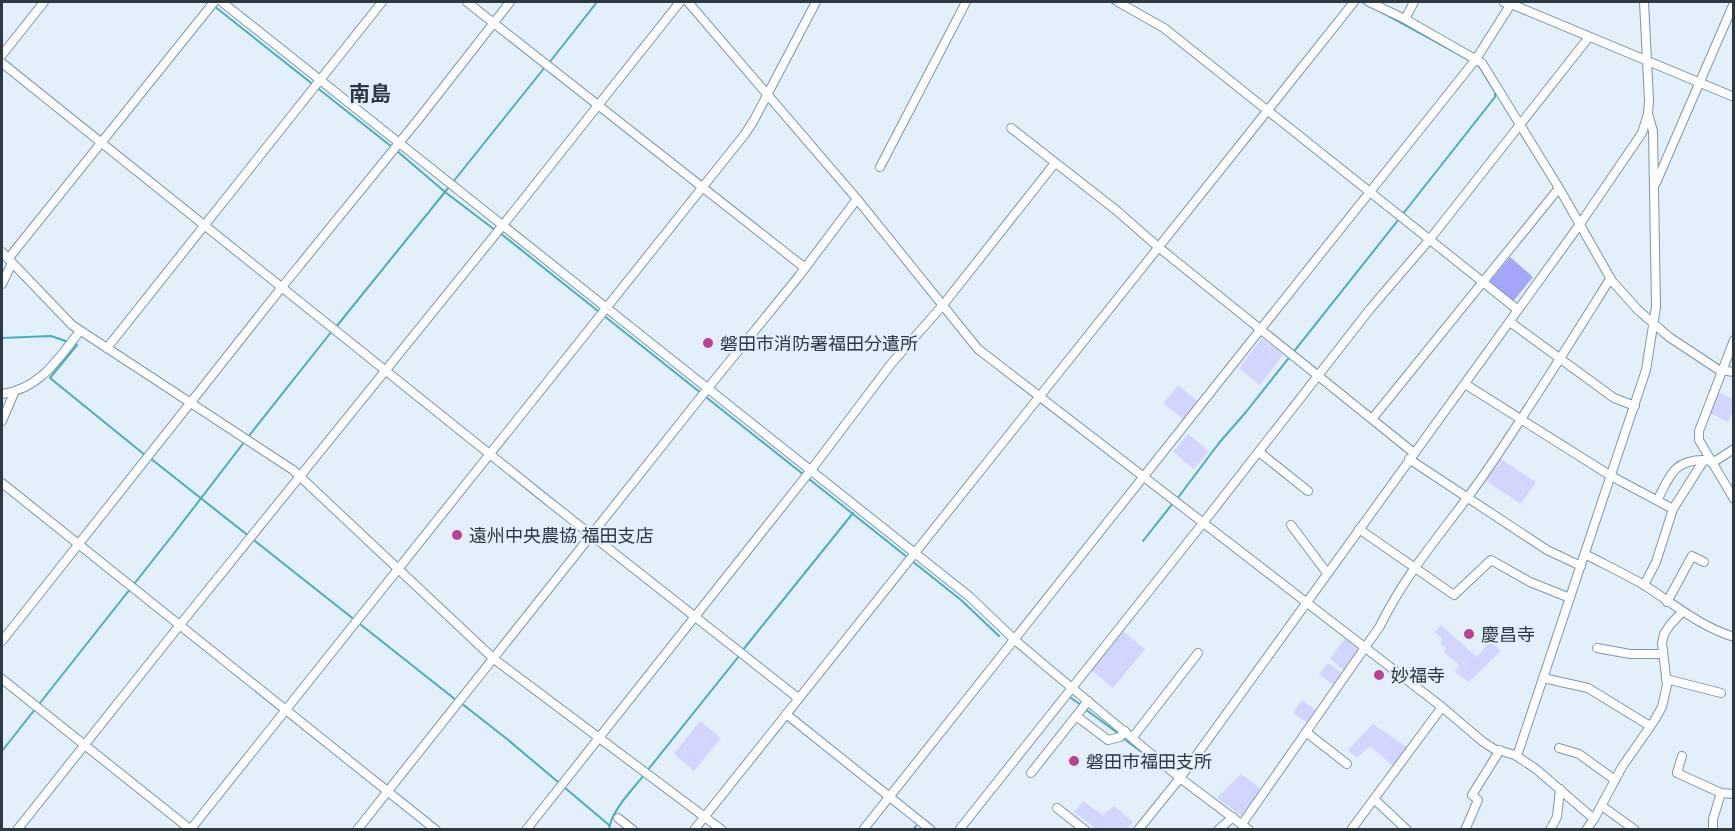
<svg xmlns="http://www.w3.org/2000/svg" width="1735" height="831" viewBox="0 0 1735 831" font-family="Lato,'Noto Sans JP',sans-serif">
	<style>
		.green { fill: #d2d6fe }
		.forest { fill: #a3a6fa }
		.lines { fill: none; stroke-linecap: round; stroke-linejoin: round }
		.stream { stroke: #49afb6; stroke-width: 2 }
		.minor-casing { stroke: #7997ad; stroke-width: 10 }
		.major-casing { stroke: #7997ad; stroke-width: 11 }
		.minor { stroke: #fff; stroke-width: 8 }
		.major { stroke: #fff; stroke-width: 9 }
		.poi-dot { fill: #bb4193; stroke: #e3f0fa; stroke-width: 2 }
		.labels { text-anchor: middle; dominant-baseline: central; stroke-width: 4.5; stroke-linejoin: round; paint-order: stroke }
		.poi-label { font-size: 18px; fill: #2c3942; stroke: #e3f0fa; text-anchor: start }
		.quarter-label { font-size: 21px; font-weight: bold; fill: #2c3942; stroke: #e3f0fa }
	</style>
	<rect width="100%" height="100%" fill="#e3f0fa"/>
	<!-- green -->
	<g class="green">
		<path d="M1262,338L1283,355L1260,385L1239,368Z"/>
		<path d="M1178,385L1199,402L1184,420L1163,403Z"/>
		<path d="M1714,390L1733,399V411L1728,422L1706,411Z"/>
		<path d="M1188,434L1209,451L1194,469L1173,452Z"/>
		<path d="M1496,456L1536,482L1521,504L1482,478Z"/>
		<path d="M1441,625L1477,657L1490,641L1501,651L1469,682L1455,672L1459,665L1444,652L1446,648L1440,643L1443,640L1435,632Z"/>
		<path d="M1119,628L1145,649L1113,688L1087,667Z"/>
		<path d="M1347,636L1361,648L1344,670L1330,659Z"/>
		<path d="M1328,663L1342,673L1333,685L1319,674Z"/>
		<path d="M1302,700L1317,711L1308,723L1293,713Z"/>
		<path d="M700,721L721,738L694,771L674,754Z"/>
		<path d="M1373,724L1408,748L1395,767L1370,746L1357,758L1348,750Z"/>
		<path d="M1241,774L1261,789L1243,817L1217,798Z"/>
		<path d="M1083,801L1103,815L1114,806L1133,822L1127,829H1096L1074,812Z"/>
	</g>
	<!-- forest -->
	<path class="forest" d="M1510,257L1533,277L1511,304L1487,285Z"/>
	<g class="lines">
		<!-- stream -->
		<g class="stream">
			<path d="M209,2L392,147"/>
			<path d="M1111,2L1117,5"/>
			<path d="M1362,2L1368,5"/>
			<path d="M1376,9L1471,61"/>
			<path d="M549,63L597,2"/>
			<path d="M397,151L445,192L495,230"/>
			<path d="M453,182L545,67"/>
			<path d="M1402,215L1495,97V92L1479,66L1476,64"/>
			<path d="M500,233L961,600L999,636"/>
			<path d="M336,327L449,187"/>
			<path d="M2,338L51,336L77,345L50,378L145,455"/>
			<path d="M248,437L332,331"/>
			<path d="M150,458L456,700"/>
			<path d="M1177,499L1219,443L1246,412L1399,219"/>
			<path d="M1143,541L1173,503"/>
			<path d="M742,651L853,513"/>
			<path d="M1071,698L1081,705"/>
			<path d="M461,703L507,739L609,825"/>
			<path d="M1085,709L1119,734"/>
			<path d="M1123,738L1164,769"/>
			<path d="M2,751L172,536L245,441"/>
			<path d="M647,771L739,656"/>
			<path d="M609,830C610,812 633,789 644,775"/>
			<path d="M913,830L916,826"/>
		</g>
		<defs>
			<g id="minor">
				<path d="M222,2L970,597L1015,640L1042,663L1180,778L1249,830"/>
				<path d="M467,2L805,268"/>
				<path d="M688,2L857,199L978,349L1442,707L1482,741L1494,749L1515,755L1536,769L1594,819L1586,830"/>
				<path d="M1118,2L1164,28L1518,310"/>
				<path d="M1369,2L1405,19L1482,63L1559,188L1612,281L1638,310L1669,337L1719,370L1734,372"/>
				<path d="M1405,19L1414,2"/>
				<path d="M2,55L44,2"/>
				<path d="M2,63L547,500L798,698"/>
				<path d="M1011,128L1116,210L1157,246L1414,453"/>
				<path d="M880,167L966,2"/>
				<path d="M1656,183L1734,3"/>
				<path d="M2,252L72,325L293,470L494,659L722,830"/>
				<path d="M8,259L214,2"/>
				<path d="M2,284L12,263"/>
				<path d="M1510,322L1614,398L1635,406"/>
				<path d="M1734,340L1699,431V440L1734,499"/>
				<path d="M107,348L382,2"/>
				<path d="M1465,384L1611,476L1673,509"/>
				<path d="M2,394C40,389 58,359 80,331"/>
				<path d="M1372,419L1559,188"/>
				<path d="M2,421L14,393"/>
				<path d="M1259,452L1308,491"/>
				<path d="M1409,459L1547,550L1581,566"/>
				<path d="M1712,463L1734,449"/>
				<path d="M2,483L436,830"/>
				<path d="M1658,499C1670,475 1674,460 1704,460"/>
				<path d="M1291,525L1327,573"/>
				<path d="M1359,529L1454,595L1491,560L1530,582L1570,598"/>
				<path d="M1585,554C1604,564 1625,574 1644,585C1674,604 1699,626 1734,637"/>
				<path d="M1644,585L1656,562L1673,509L1704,460L1711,461"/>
				<path d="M1667,602L1692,556L1704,562"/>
				<path d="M2,641L282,287L421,116L510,2"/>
				<path d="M1597,648L1630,654H1662"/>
				<path d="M1543,678L1588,688L1650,726"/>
				<path d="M2,679L191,830"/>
				<path d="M1666,679L1721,693"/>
				<path d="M786,714L931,830"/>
				<path d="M1076,716L1108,740L1120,737L1125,731"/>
				<path d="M1306,732L1347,764"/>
				<path d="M1133,737L1198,653"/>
				<path d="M1559,748L1579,754L1615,780"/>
				<path d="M1517,756L1646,370L1656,307L1653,131L1648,114"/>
				<path d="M1682,756L1677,773L1721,793L1734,794"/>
				<path d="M1031,773L1088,701"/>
				<path d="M1374,799L1407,830"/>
				<path d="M1602,806L1635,830"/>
				<path d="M1057,808L1085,830"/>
				<path d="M618,818L633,830"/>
				<path d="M1594,819L1622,767L1654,721L1662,707L1667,685L1662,643L1664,634L1670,625L1682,612"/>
				<path d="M1242,824L1380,626C1406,572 1447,527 1481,479C1526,414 1568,346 1610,279"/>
				<path d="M17,830L179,626L503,225L680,2"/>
				<path d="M190,830L745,134L754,120L816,2"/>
				<path d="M357,830L708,388L799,276L857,199"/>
				<path d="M526,830L811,470L891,364L943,305L1055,163"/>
				<path d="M694,830L1354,2"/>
				<path d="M863,830C1058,586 1250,341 1445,98L1476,59L1511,4L1734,97"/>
				<path d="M959,830L1203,523L1370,309L1430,239L1589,37"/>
				<path d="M1138,830L1180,778L1580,224L1642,133L1648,114L1649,100L1644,2"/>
				<path d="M1218,830L1233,817"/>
				<path d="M1351,830L1442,707"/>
				<path d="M1465,830L1478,800L1472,795L1500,750"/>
				<path d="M1550,830L1557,817L1560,789"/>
				<path d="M1713,830V819L1721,793"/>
			</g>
			<path id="major" d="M1504,2L1511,4L1513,2"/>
		</defs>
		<!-- minor casing -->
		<use href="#minor" class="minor-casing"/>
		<!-- major casing -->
		<use href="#major" class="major-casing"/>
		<!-- minor -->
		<use href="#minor" class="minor"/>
		<!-- major -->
		<use href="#major" class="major"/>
	</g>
	<!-- markers -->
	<g class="poi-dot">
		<circle cx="708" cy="343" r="6"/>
		<circle cx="457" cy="535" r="6"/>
		<circle cx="1469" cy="634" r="6"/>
		<circle cx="1379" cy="675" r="6"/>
		<circle cx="1074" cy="761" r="6"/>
	</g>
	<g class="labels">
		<!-- poi labels -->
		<g class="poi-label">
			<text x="720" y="343">磐田市消防署福田分遣所</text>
			<text x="469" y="535">遠州中央農協 福田支店</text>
			<text x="1481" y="634">慶昌寺</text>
			<text x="1391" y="675">妙福寺</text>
			<text x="1086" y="761">磐田市福田支所</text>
		</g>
		<!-- quarter labels -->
		<g class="quarter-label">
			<text x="370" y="92">南島</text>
		</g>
	</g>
	<!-- border -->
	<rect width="1735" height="831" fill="none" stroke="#2c3942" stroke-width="6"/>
</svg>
